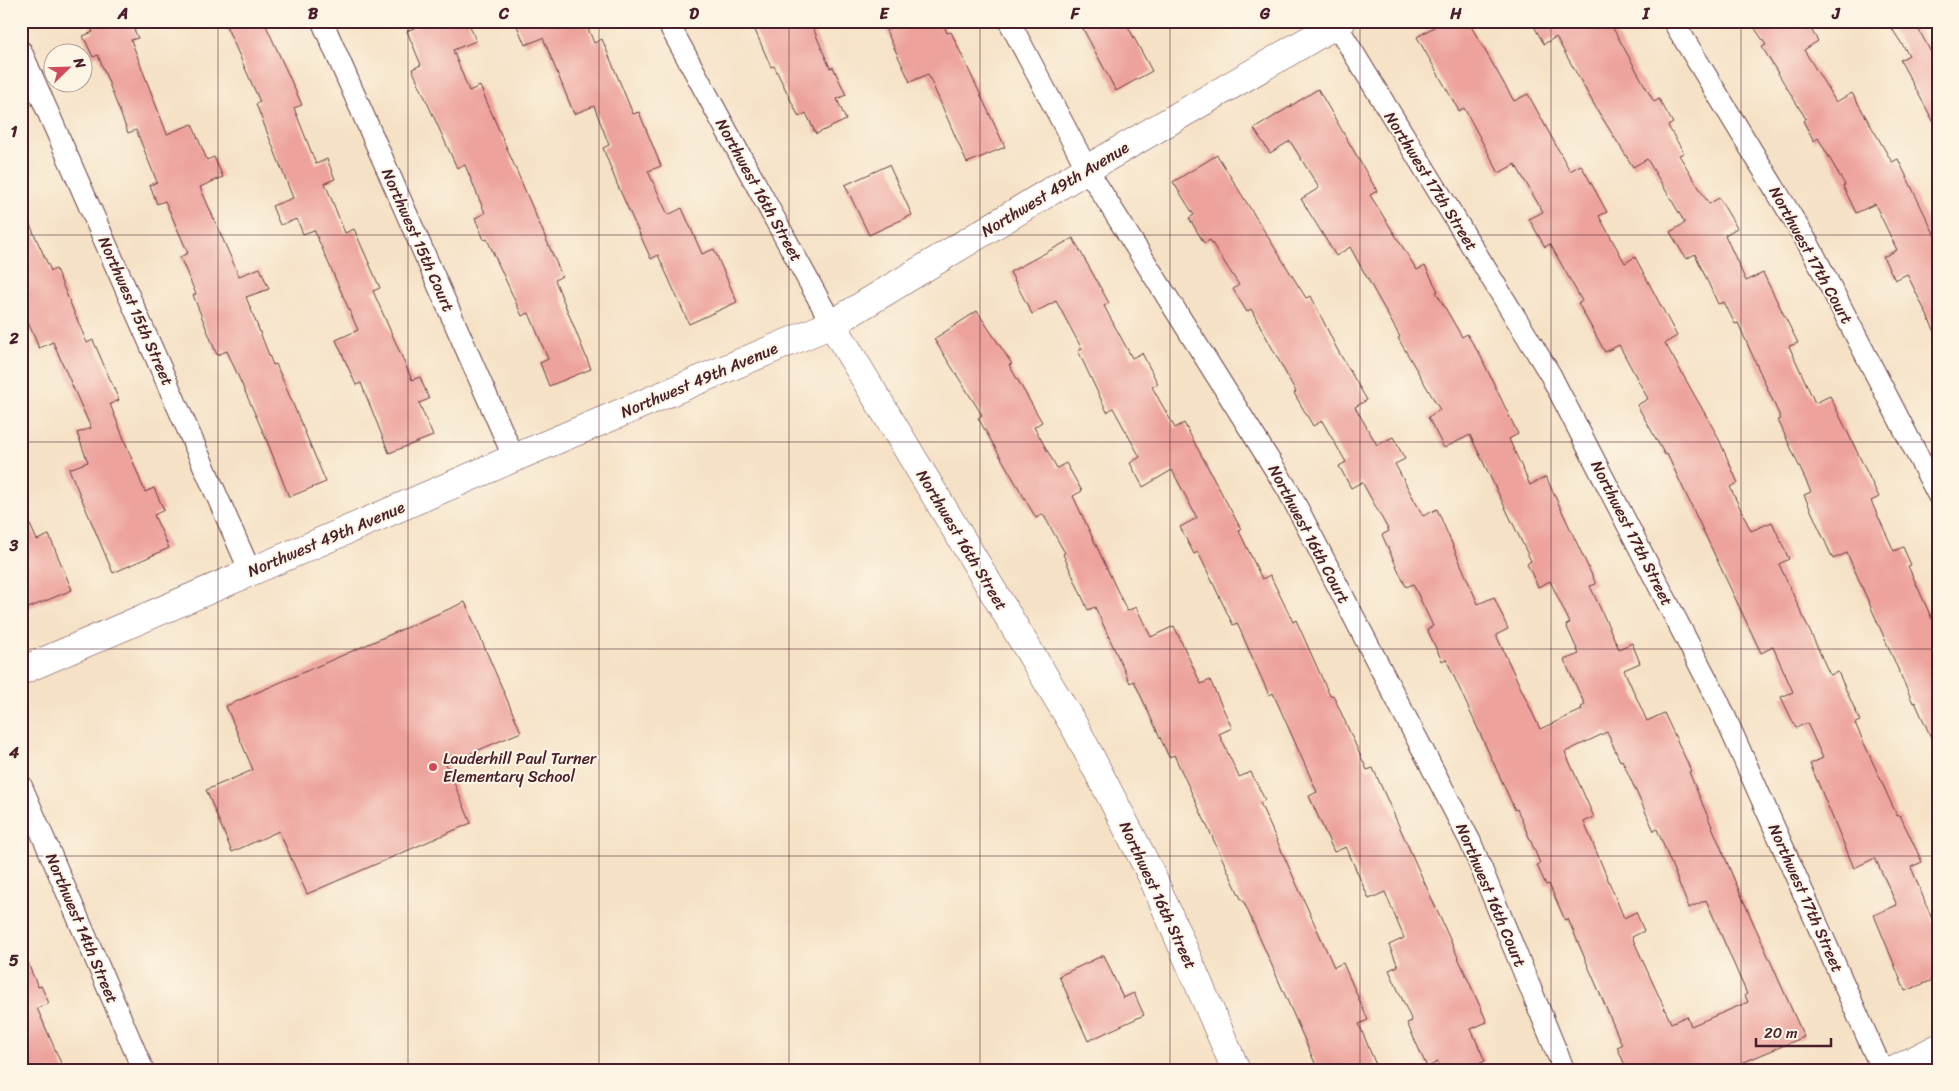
<svg xmlns="http://www.w3.org/2000/svg" width="1959" height="1091" viewBox="0 0 1959 1091" font-family="Sriracha,sans-serif">
	<style>
		.building { fill: #eda29c; fill-rule: evenodd }
		.lines { fill: none; stroke-linecap: round; stroke-linejoin: round }
		.minor-casing { stroke: #643c42; stroke-width: 23 }
		.tertiary-casing { stroke: #643c42; stroke-width: 29 }
		.minor { stroke: #fff; stroke-width: 21 }
		.tertiary { stroke: #fff; stroke-width: 28 }
		.grid { fill: none; stroke: #4a1f2b; stroke-width: 1; stroke-opacity: 0.55 }
		.poi-dot { fill: #d1495b; stroke: #fcf5e5; stroke-width: 2 }
		.labels { text-anchor: middle; dominant-baseline: central; stroke-width: 4; stroke-linejoin: round; paint-order: stroke }
		.street-label { font-size: 16px; fill: #4a1f2b; stroke: #fcf5e5 }
		.poi-label { font-size: 16px; fill: #4a1f2b; stroke: #fcf5e5; text-anchor: start }
		.neatline { fill: none; stroke: #4a1f2b; stroke-width: 2 }
		.grid-label { font-size: 16px; text-anchor: middle; font-weight: bold; fill: #4a1f2b }
	</style>
	<rect width="100%" height="100%" fill="#fcf5e5"/>
	<filter id="ink" filterUnits="userSpaceOnUse"><feTurbulence type="fractalNoise" baseFrequency=".02" numOctaves="2"/><feDisplacementMap in="SourceGraphic" scale="10" xChannelSelector="R" yChannelSelector="G"/><feConvolveMatrix kernelMatrix="1 2 1 2 8 2 1 2 1" color-interpolation-filters="sRGB"/></filter>
	<filter id="wash" filterUnits="userSpaceOnUse"><feTurbulence type="fractalNoise" baseFrequency=".0096" numOctaves="4" result="noise"/><feDisplacementMap in="SourceGraphic" scale="20" xChannelSelector="R" yChannelSelector="G"/><feGaussianBlur stdDeviation="1.12" result="paint"/><feColorMatrix in="noise" values="0 0 0 0 0 0 0 0 0 0 0 0 0 0 0 0 0 1.4 0 .05"/><feComposite in="paint" operator="in"/></filter>
	<g filter="url(#wash)">
		<rect width="100%" height="100%" fill="#f5e1c5"/>
		<g id="blocks">
			<!-- building -->
			<g class="building">
				<path d="M88,21H130L138,38L131,40L167,134L192,124L207,160L214,157L223,177L200,187L239,276L260,268L269,289L246,297L273,365L276,364L326,482L289,497L267,441L227,351L217,355L193,295L196,294L180,257L188,253L165,201L157,204L150,185L157,182L136,130L128,133L98,55L93,57L83,36L93,32Z"/>
				<path d="M224,21H264L302,105L294,108L316,164L327,159L335,179L325,183L345,233L354,229L380,288L373,291L412,380L420,377L429,399L419,403L433,436L389,453L361,383L356,385L336,340L358,330L314,230L303,234L297,219L280,225L272,206L293,198L256,104L260,102Z"/>
				<path d="M430,21H468L476,41L453,50L469,91L480,86L562,276L555,280L591,369L549,386L540,363L548,359L529,313L522,316L487,239L484,240L475,218L485,213L465,165L457,168L412,69L421,65L407,31Z"/>
				<path d="M515,21H585L594,43L602,39L633,114L639,112L661,166L648,171L668,215L682,208L702,254L714,249L737,302L689,324L658,255L651,259L617,184L603,148L609,145L594,106L574,114L543,38L525,45Z"/>
				<path d="M751,21H810L830,68L833,67L846,95L837,99L846,120L816,134L806,113L799,117L774,66L771,67Z"/>
				<path d="M906,21H942L947,33L951,32L1005,147L967,163L928,74L910,82L886,30Z"/>
				<path d="M1079,21H1125L1152,71L1116,91Z"/>
				<path d="M1444,21H1468L1514,101L1528,94L1570,171L1581,165L1607,212L1599,216L1625,263L1635,257L1677,336L1665,343L1717,435L1738,483L1730,487L1751,531L1772,522L1789,559L1779,564L1830,675L1838,672L1860,721L1855,723L1897,816L1900,815L1922,862L1911,867L1938,934V978L1905,991L1874,915L1897,905L1875,858L1854,868L1810,764L1823,758L1807,723L1796,728L1781,697L1793,692L1773,647L1761,653L1667,454L1665,455L1637,405L1648,399L1619,345L1605,352L1578,303L1582,301L1550,244L1545,247L1529,219L1543,212L1515,164L1499,173L1464,108L1459,111L1417,37Z"/>
				<path d="M1531,21H1609L1654,102L1659,99L1673,123L1668,126L1684,153L1679,155L1709,204L1719,198L1737,228L1725,235L1746,281L1763,273L1798,343L1789,346L1815,403L1830,396L1879,497L1871,501L1894,551L1903,547L1911,565L1908,566L1932,619L1938,617V753L1915,702L1913,703L1847,553L1833,559L1804,495L1811,492L1778,420L1781,419L1738,323L1735,324L1724,302L1718,304L1695,254L1686,259L1670,232L1685,223L1647,159L1633,167L1596,108L1556,37L1544,44Z"/>
				<path d="M1750,21H1806L1818,41L1804,50L1836,102L1852,93L1892,162L1898,159L1938,242V338L1907,274L1895,280L1883,257L1897,250L1875,204L1856,213L1843,186L1845,185L1818,138L1814,141L1803,121L1806,119L1762,47L1766,45Z"/>
				<path d="M1887,21H1914L1938,65V130L1900,60L1909,55Z"/>
				<path d="M1318,89L1377,191L1370,195L1417,270L1425,266L1438,291L1436,292L1462,337L1467,334L1481,357L1518,434L1509,439L1530,485L1546,477L1596,584L1590,586L1619,649L1632,643L1640,663L1624,670L1647,721L1664,713L1683,753L1691,771L1689,772L1737,886L1804,1037L1725,1070H1627L1617,1047L1622,1045L1568,919L1565,920L1549,884L1546,885L1537,865L1540,863L1517,809L1515,810L1446,659L1442,661L1427,629L1433,626L1413,584L1406,587L1382,535L1389,531L1362,482L1351,488L1339,466L1346,462L1322,421L1313,426L1294,393L1296,392L1251,309L1247,312L1233,289L1239,285L1210,240L1204,243L1189,218L1194,215L1173,182L1217,155L1306,298L1311,296L1337,349L1367,400L1355,407L1377,445L1393,437L1405,459L1395,464L1423,516L1437,509L1478,604L1494,597L1508,629L1496,635L1540,729L1582,710L1581,707L1585,705L1564,660L1579,654L1566,625L1570,623L1550,581L1538,587L1527,564L1531,561L1470,435L1444,448L1428,417L1440,410L1398,338L1400,337L1350,247L1336,256L1301,199L1319,188L1290,141L1270,153L1254,129ZM1607,732L1620,761L1622,760L1654,831L1657,829L1689,908L1706,900L1747,994L1745,995L1748,1002L1691,1026L1687,1016L1671,1023L1632,937L1644,931L1636,912L1624,918L1584,822L1594,817L1565,752Z"/>
				<path d="M889,165L912,215L869,235L845,185Z"/>
				<path d="M21,205L51,271L56,269L87,343L93,340L119,400L110,404L145,492L154,488L164,510L154,515L169,548L113,573L69,469L88,462L77,433L91,428L53,342L39,348L21,306Z"/>
				<path d="M1073,238L1109,303L1104,306L1132,358L1142,353L1158,384L1152,387L1175,428L1184,423L1241,529L1239,531L1262,579L1270,575L1293,622L1296,620L1330,696L1333,695L1367,770L1373,768L1487,1022L1471,1029L1485,1061L1464,1070H1442L1438,1062L1427,1067L1407,1023L1412,1021L1389,970L1398,966L1389,945L1404,938L1385,892L1369,899L1346,847L1334,852L1309,796L1317,792L1273,693L1269,695L1237,623L1233,625L1198,552L1194,554L1180,527L1197,518L1172,470L1143,487L1130,463L1140,457L1113,408L1107,412L1078,351L1082,349L1056,301L1032,314L1010,272Z"/>
				<path d="M977,311L1012,364L1009,365L1042,422L1034,427L1057,468L1066,463L1082,491L1073,496L1127,611L1136,607L1151,637L1174,626L1201,684L1210,680L1232,728L1219,734L1239,777L1251,772L1265,800L1260,803L1334,967L1343,963L1368,1020L1359,1024L1378,1070H1318L1243,900L1242,901L1174,755L1169,757L1134,681L1130,683L1095,607L1088,610L1063,554L1065,553L1043,514L1036,518L978,418L982,415L934,339Z"/>
				<path d="M21,505L37,540L49,535L72,590L21,611Z"/>
				<path d="M465,602L521,732L446,764L471,823L307,894L279,831L232,852L206,790L253,770L226,706Z"/>
				<path d="M21,947L38,987L41,986L49,1003L37,1008L64,1070H21Z"/>
				<path d="M1104,955L1123,998L1134,993L1144,1015L1088,1041L1059,976Z"/>
			</g>
		</g>
	</g>
	<g filter="url(#ink)">
		<use href="#blocks" fill-opacity="0" stroke="#643c42" stroke-width="1"/>
		<g class="lines">
			<defs>
				<g id="minor">
					<path d="M322,21L514,458"/>
					<path d="M667,21L832,324"/>
					<path d="M1009,21L1087,169L1288,490L1470,841L1564,1070"/>
					<path d="M1334,21L1550,374L1718,701L1882,1070"/>
					<path d="M1673,21L1809,245L1938,495"/>
					<path d="M21,51L250,571"/>
					<path d="M21,785L143,1070"/>
				</g>
				<g id="tertiary">
					<path d="M832,324L1076,729L1151,874L1236,1070"/>
					<path d="M21,671L514,458L832,324L1087,169L1342,21"/>
					<path d="M1895,1070L1938,1048"/>
				</g>
			</defs>
			<!-- minor casing -->
			<use href="#minor" class="minor-casing"/>
			<!-- tertiary casing -->
			<use href="#tertiary" class="tertiary-casing"/>
			<!-- minor -->
			<use href="#minor" class="minor"/>
			<!-- tertiary -->
			<use href="#tertiary" class="tertiary"/>
		</g>
	</g>
	<!-- grid -->
	<path class="grid" d="M218,21V1070M408,21V1070M599,21V1070M789,21V1070M980,21V1070M1170,21V1070M1360,21V1070M1551,21V1070M1741,21V1070M21,235H1938M21,442H1938M21,649H1938M21,856H1938"/>
	<!-- markers -->
	<circle class="poi-dot" cx="433" cy="767" r="5"/>
	<g class="labels">
		<!-- street labels -->
		<g class="street-label">
			<text transform="translate(1431 181) rotate(58)">Northwest 17th Street</text>
			<text transform="translate(1055 189) rotate(-31)">Northwest 49th Avenue</text>
			<text transform="translate(759 190) rotate(61)">Northwest 16th Street</text>
			<text transform="translate(418 240) rotate(66)">Northwest 15th Court</text>
			<text transform="translate(1811 255) rotate(61)">Northwest 17th Court</text>
			<text transform="translate(136 311) rotate(66)">Northwest 15th Street</text>
			<text transform="translate(699 380) rotate(-23)">Northwest 49th Avenue</text>
			<text transform="translate(1632 533) rotate(63)">Northwest 17th Street</text>
			<text transform="translate(1309 534) rotate(62)">Northwest 16th Court</text>
			<text transform="translate(326 539) rotate(-23)">Northwest 49th Avenue</text>
			<text transform="translate(962 540) rotate(59)">Northwest 16th Street</text>
			<text transform="translate(1158 895) rotate(65)">Northwest 16th Street</text>
			<text transform="translate(1491 895) rotate(67)">Northwest 16th Court</text>
			<text transform="translate(1806 898) rotate(66)">Northwest 17th Street</text>
			<text transform="translate(82 928) rotate(67)">Northwest 14th Street</text>
		</g>
		<!-- poi labels -->
		<g class="poi-label">
			<text x="443" y="758">Lauderhill Paul Turner<tspan x="443" dy="18">Elementary School</tspan></text>
		</g>
	</g>
	<!-- margin -->
	<rect width="1959" height="1091" fill="none" stroke="#fcf5e5" stroke-width="55"/>
	<!-- north arrow -->
	<g transform="translate(68 68) rotate(67)"><circle r="24" fill="#fcf5e5" stroke="#b59f9b"/>
	<path d="M0-4L9 19L0 12L-9 19Z" fill="#d1495b"/>
	<text y="-8" font-size="14" font-weight="bold" text-anchor="middle" fill="#4a1f2b">N</text>
	</g>
	<!-- scale -->
	<path d="M1756 1038v8h75v-8" fill="none" stroke="#4a1f2b" stroke-width="2.5"/>
	<text x="1764" y="1038" font-size="15" fill="#4a1f2b" stroke="#fcf5e5" stroke-width="4" paint-order="stroke">20 m</text>
	<rect x="28" y="28" width="1904" height="1036" class="neatline"/>
	<g class="grid-label">
		<text x="123" y="19">A</text>
		<text x="313" y="19">B</text>
		<text x="504" y="19">C</text>
		<text x="694" y="19">D</text>
		<text x="884" y="19">E</text>
		<text x="1075" y="19">F</text>
		<text x="1265" y="19">G</text>
		<text x="1456" y="19">H</text>
		<text x="1646" y="19">I</text>
		<text x="1836" y="19">J</text>
		<text x="14" y="137">1</text>
		<text x="14" y="344">2</text>
		<text x="14" y="551">3</text>
		<text x="14" y="758">4</text>
		<text x="14" y="966">5</text>
	</g>
</svg>
